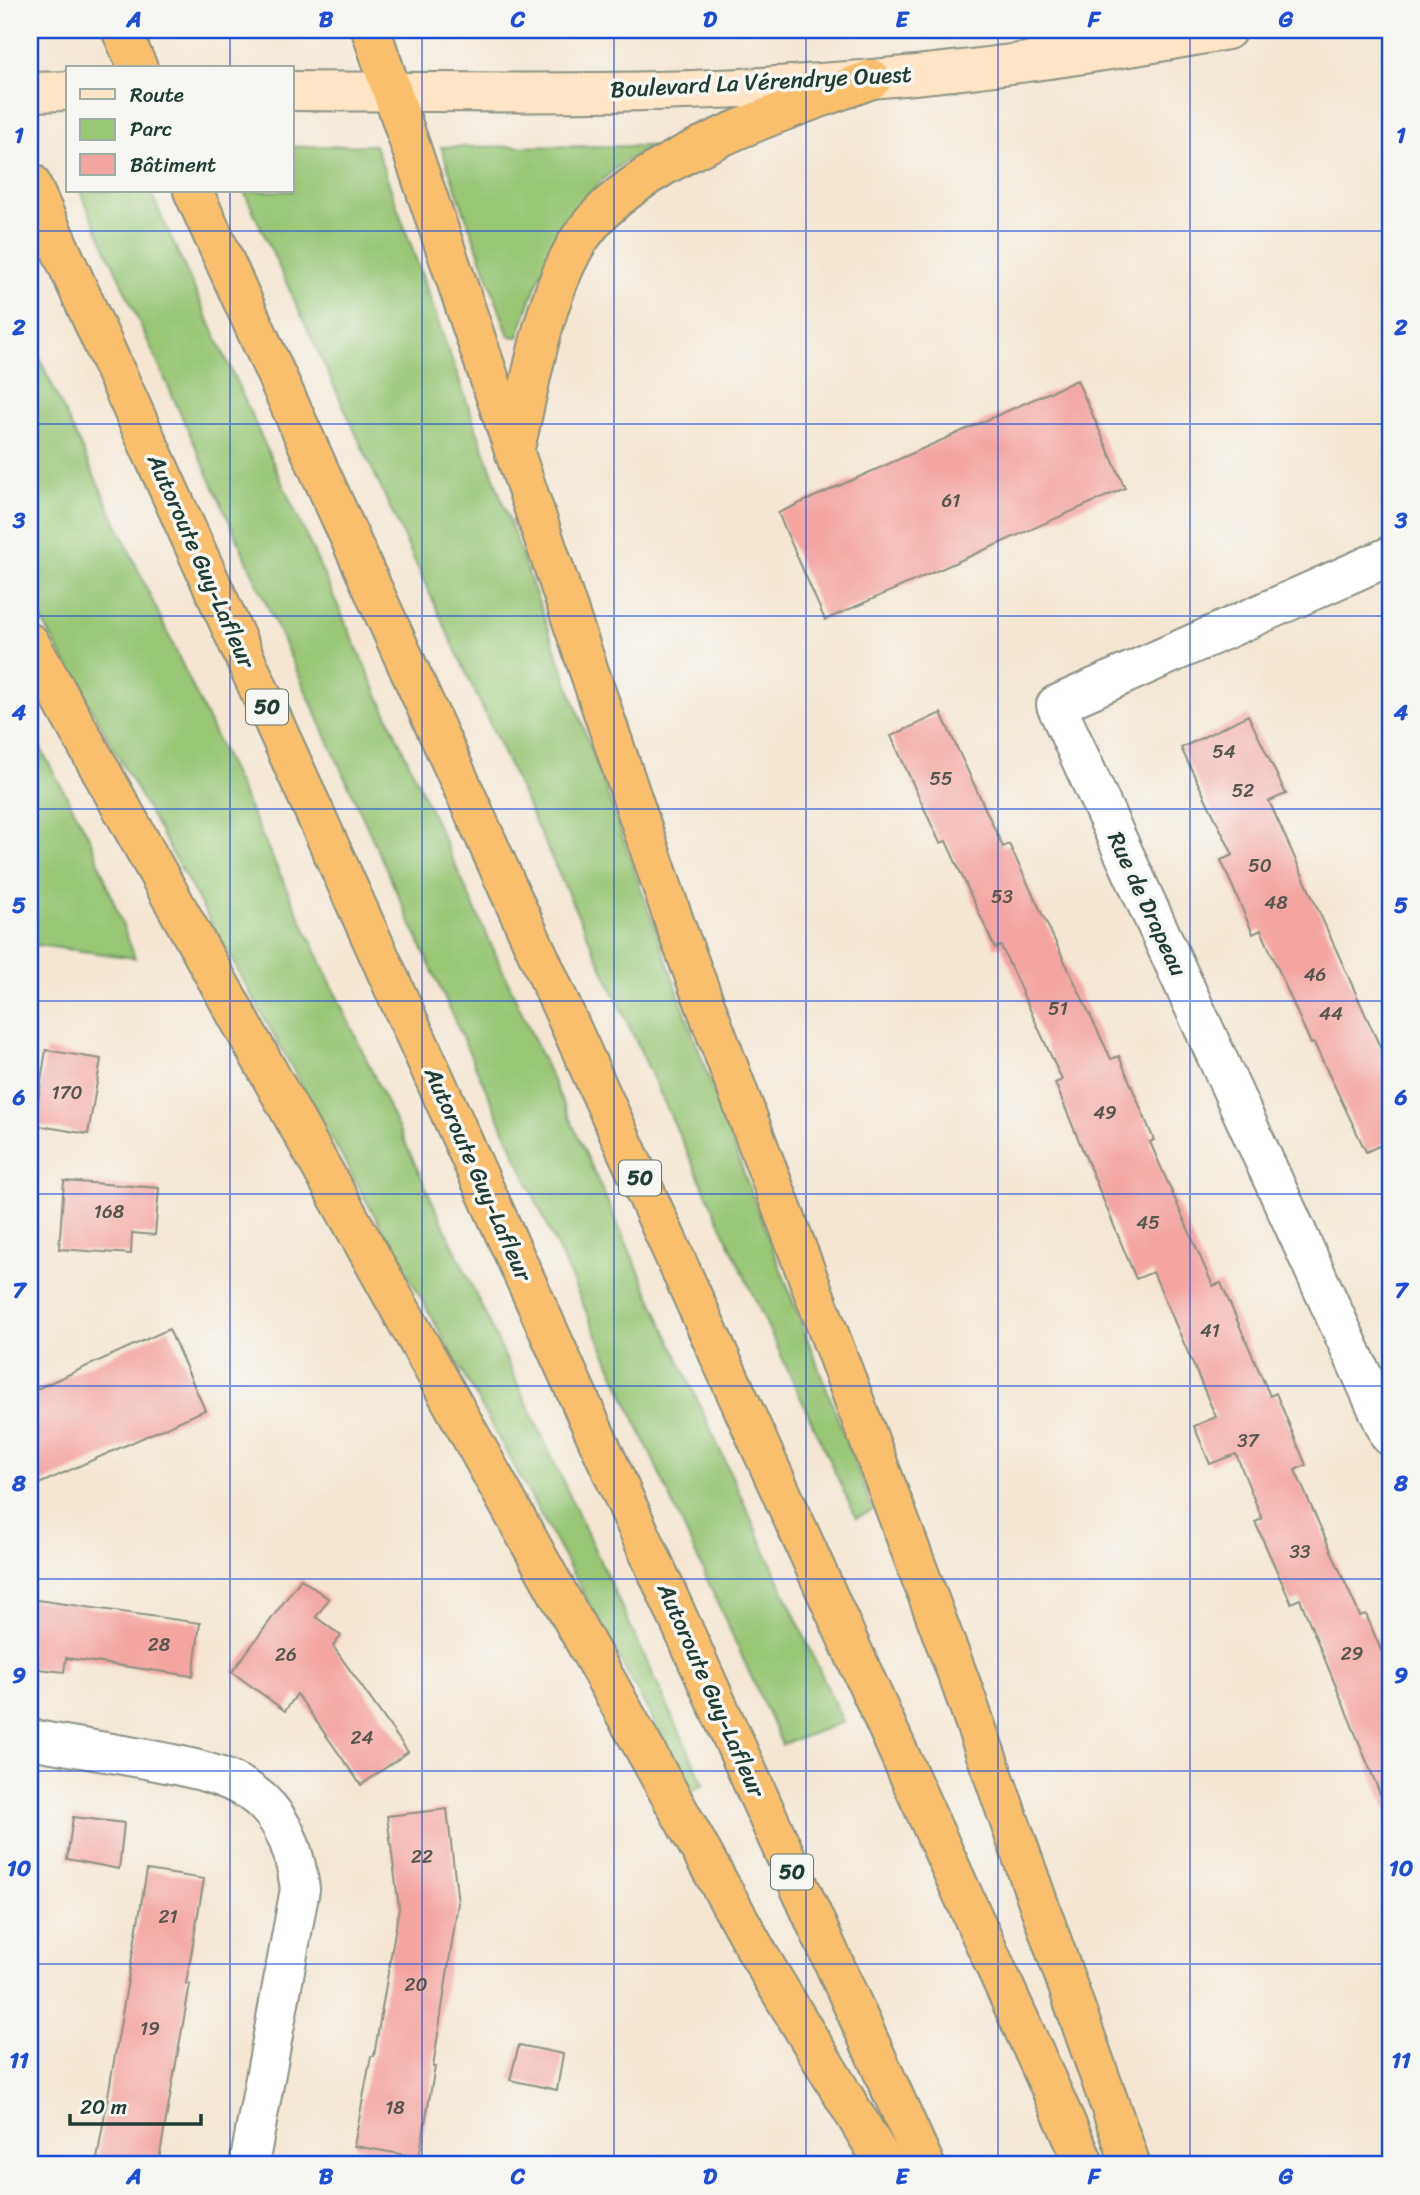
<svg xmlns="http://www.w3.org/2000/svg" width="1420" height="2195" viewBox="0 0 1420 2195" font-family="Sriracha,sans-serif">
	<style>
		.green { fill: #98c674; stroke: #5c8254; stroke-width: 2 }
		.building { fill: #f4a4a1 }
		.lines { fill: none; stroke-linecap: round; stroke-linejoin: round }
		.street-casing { stroke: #8a9284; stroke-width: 42 }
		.secondary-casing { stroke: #8a9284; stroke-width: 42 }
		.highway-casing { stroke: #8a9284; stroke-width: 42 }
		.street { stroke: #fff; stroke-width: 38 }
		.secondary { stroke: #fde5c5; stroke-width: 38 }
		.highway { stroke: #f9bf6d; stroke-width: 38 }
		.grid { fill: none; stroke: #1d4ed8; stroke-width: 2; stroke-opacity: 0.55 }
		.labels { text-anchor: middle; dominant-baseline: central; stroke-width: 7; stroke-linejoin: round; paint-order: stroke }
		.number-label { font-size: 19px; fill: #54574f }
		.shield { fill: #f6f6f2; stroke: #60746d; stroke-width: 2 }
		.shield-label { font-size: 21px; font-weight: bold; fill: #1f3d34 }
		.street-label { font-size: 23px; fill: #1f3d34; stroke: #f6f6f2 }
		.neatline { fill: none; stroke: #1d4ed8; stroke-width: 2.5 }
		.grid-label { font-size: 23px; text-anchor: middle; font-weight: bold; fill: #1d4ed8 }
	</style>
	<rect width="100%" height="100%" fill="#f6f6f2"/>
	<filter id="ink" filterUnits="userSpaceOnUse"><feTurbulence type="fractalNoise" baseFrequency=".0143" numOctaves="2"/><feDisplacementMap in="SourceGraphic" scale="14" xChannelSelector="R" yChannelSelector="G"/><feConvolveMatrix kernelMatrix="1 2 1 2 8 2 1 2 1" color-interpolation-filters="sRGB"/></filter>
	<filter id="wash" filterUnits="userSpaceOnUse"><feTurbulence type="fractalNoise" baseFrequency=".00686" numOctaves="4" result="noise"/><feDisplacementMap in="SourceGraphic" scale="28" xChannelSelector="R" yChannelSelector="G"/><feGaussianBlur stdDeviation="1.57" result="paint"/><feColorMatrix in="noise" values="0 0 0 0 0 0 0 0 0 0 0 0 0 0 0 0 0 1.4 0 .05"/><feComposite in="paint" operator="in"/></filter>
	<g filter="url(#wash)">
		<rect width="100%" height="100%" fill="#f4e6d3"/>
		<!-- green -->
		<g class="green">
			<path d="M375,145L727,1129L873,1510L856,1518L244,191H292V147Z"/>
			<path d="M661,146C650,151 636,154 626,161C565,203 540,269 518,337L509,336L441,147Z"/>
			<path d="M80,191H150L843,1722L782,1745Z"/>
			<path d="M30,338L704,1784L692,1791L479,1402L30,599Z"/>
			<path d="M30,729L90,839L135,958L30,944Z"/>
		</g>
		<g id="blocks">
			<!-- building -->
			<g class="building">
				<path d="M1077,380L1125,488L825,620L778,513Z"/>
				<path d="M941,713L1003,847L1009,844L1111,1059L1119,1056L1154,1140L1150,1142L1213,1286L1221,1283L1270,1396L1276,1393L1306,1465L1295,1470L1360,1616L1366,1614L1390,1672V1818L1300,1599L1291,1603L1255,1522L1262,1519L1236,1454L1210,1464L1194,1426L1216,1417L1153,1272L1136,1279L1055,1083L1062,1080L1001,946L995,948L946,841L940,843L891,736Z"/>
				<path d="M1248,715L1286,794L1269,801L1381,1049L1390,1044V1141L1366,1152L1314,1043L1311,1044L1261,930L1253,934L1221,860L1233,855L1181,748Z"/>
				<path d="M46,1050L101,1059L88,1134L34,1125Z"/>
				<path d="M64,1181L159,1188L155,1235L132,1233L131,1254L59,1249Z"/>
				<path d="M169,1329L205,1410L30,1488V1392Z"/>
				<path d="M301,1579L329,1599L316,1617L341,1636L333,1646L408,1752L361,1785L297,1694L285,1711L232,1672Z"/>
				<path d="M30,1599L200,1623L193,1676L66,1658L64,1672L30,1668Z"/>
				<path d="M447,1809L458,1903L433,2067H435L419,2157L354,2146L371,2056H374L399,1908L387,1816Z"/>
				<path d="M73,1817L124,1823L119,1869L67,1859Z"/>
				<path d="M147,1870L204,1879L186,1984H190L158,2165H96Z"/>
				<path d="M519,2045L563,2054L557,2090L510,2080Z"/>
			</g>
		</g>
	</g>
	<g filter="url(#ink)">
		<use href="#blocks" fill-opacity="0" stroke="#8a9284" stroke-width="2"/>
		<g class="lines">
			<defs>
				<g id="street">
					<path d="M1390,556L1056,705L1390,1436"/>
					<path d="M30,1739C68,1746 107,1752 146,1759C234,1775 287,1789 300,1889L249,2165"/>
				</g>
				<g id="secondary">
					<path d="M292,91C463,92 636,96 806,84C948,75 1087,56 1227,30"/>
					<path d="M30,92L68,91"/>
				</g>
				<g id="highway">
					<path d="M121,30L138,68"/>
					<path d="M371,30L676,927L961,1684L1131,2165"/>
					<path d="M30,182L925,2165"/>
					<path d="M193,191L1085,2165"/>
					<path d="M515,448C531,383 541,309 573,250C620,161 781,113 872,79"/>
					<path d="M30,643L760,1957L885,2165"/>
				</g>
			</defs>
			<!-- street casing -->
			<use href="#street" class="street-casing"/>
			<!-- secondary casing -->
			<use href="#secondary" class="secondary-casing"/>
			<!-- highway casing -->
			<use href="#highway" class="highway-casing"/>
			<!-- street -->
			<use href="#street" class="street"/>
			<!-- secondary -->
			<use href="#secondary" class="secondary"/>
			<!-- highway -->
			<use href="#highway" class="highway"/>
		</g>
	</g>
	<!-- grid -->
	<path class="grid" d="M230,30V68M422,30V2165M614,30V2165M806,30V2165M998,30V2165M1190,30V2165M230,191V2165M30,231H1390M30,424H1390M30,616H1390M30,809H1390M30,1001H1390M30,1194H1390M30,1386H1390M30,1579H1390M30,1771H1390M30,1964H1390"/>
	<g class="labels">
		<!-- number labels -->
		<g class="number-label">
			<text x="951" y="500">61</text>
			<text x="1224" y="751">54</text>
			<text x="941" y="778">55</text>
			<text x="1243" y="790">52</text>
			<text x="1260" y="865">50</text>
			<text x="1002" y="896">53</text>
			<text x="1276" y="902">48</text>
			<text x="1315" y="974">46</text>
			<text x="1058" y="1008">51</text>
			<text x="1331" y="1013">44</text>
			<text x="67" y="1092">170</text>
			<text x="1105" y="1112">49</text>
			<text x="109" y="1211">168</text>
			<text x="1148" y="1222">45</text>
			<text x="1210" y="1330">41</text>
			<text x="1248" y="1440">37</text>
			<text x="1300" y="1551">33</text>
			<text x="159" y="1644">28</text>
			<text x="1352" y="1653">29</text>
			<text x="286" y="1654">26</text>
			<text x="362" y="1737">24</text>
			<text x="422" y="1856">22</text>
			<text x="168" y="1916">21</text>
			<text x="416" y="1984">20</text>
			<text x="150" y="2028">19</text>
			<text x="395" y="2107">18</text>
		</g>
		<!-- shield labels -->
		<g class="shield">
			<rect x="246" y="689.5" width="42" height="35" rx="5"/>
			<rect x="619" y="1160.5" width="42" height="35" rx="5"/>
			<rect x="771" y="1854.5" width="42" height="35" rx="5"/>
		</g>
		<g class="shield-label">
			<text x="267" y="707">50</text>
			<text x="640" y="1178">50</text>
			<text x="792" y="1872">50</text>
		</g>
		<!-- street labels -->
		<g class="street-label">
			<text transform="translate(761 82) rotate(-3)">Boulevard La Vérendrye Ouest</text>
			<text transform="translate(201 561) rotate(66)">Autoroute Guy-Lafleur</text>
			<text transform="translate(1147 904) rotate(65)">Rue de Drapeau</text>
			<text transform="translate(478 1174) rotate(66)">Autoroute Guy-Lafleur</text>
			<text transform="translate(711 1690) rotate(66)">Autoroute Guy-Lafleur</text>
		</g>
	</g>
	<!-- margin -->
	<rect width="1420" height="2195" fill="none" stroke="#f6f6f2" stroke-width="77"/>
	<!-- legend -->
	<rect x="66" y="66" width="228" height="126" fill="#f6f6f2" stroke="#a0aca6" stroke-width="2"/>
	<rect x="80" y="89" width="35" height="10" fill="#fde5c5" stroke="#a0aca6" stroke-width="2"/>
	<text x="130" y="102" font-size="21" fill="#1f3d34">Route</text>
	<rect x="80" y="119" width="35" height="21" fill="#98c674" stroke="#a0aca6" stroke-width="2"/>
	<text x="130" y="136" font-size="21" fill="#1f3d34">Parc</text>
	<rect x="80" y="154" width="35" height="21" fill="#f4a4a1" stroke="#a0aca6" stroke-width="2"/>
	<text x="130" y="172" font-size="21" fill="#1f3d34">Bâtiment</text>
	<!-- scale -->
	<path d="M70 2114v10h131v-10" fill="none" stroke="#1f3d34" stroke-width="3.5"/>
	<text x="80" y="2114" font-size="21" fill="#1f3d34" stroke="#f6f6f2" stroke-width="5" paint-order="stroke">20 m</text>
	<rect x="38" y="38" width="1344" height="2118" class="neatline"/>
	<g class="grid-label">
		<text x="134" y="27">A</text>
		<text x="326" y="27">B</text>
		<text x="518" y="27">C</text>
		<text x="710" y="27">D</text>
		<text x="902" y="27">E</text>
		<text x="1094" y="27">F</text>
		<text x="1286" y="27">G</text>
		<text x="19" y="143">1</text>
		<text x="1401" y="143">1</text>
		<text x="19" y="335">2</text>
		<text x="1401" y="335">2</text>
		<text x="19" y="528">3</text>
		<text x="1401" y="528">3</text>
		<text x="19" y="720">4</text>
		<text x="1401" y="720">4</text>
		<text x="19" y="913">5</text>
		<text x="1401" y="913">5</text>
		<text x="19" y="1105">6</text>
		<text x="1401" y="1105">6</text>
		<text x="19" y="1298">7</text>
		<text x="1401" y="1298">7</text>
		<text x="19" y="1491">8</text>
		<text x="1401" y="1491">8</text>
		<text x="19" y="1683">9</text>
		<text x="1401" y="1683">9</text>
		<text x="19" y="1876">10</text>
		<text x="1401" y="1876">10</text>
		<text x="19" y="2068">11</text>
		<text x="1401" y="2068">11</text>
		<text x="134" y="2184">A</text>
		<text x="326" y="2184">B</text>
		<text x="518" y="2184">C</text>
		<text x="710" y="2184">D</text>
		<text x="902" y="2184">E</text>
		<text x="1094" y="2184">F</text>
		<text x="1286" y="2184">G</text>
	</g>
</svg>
